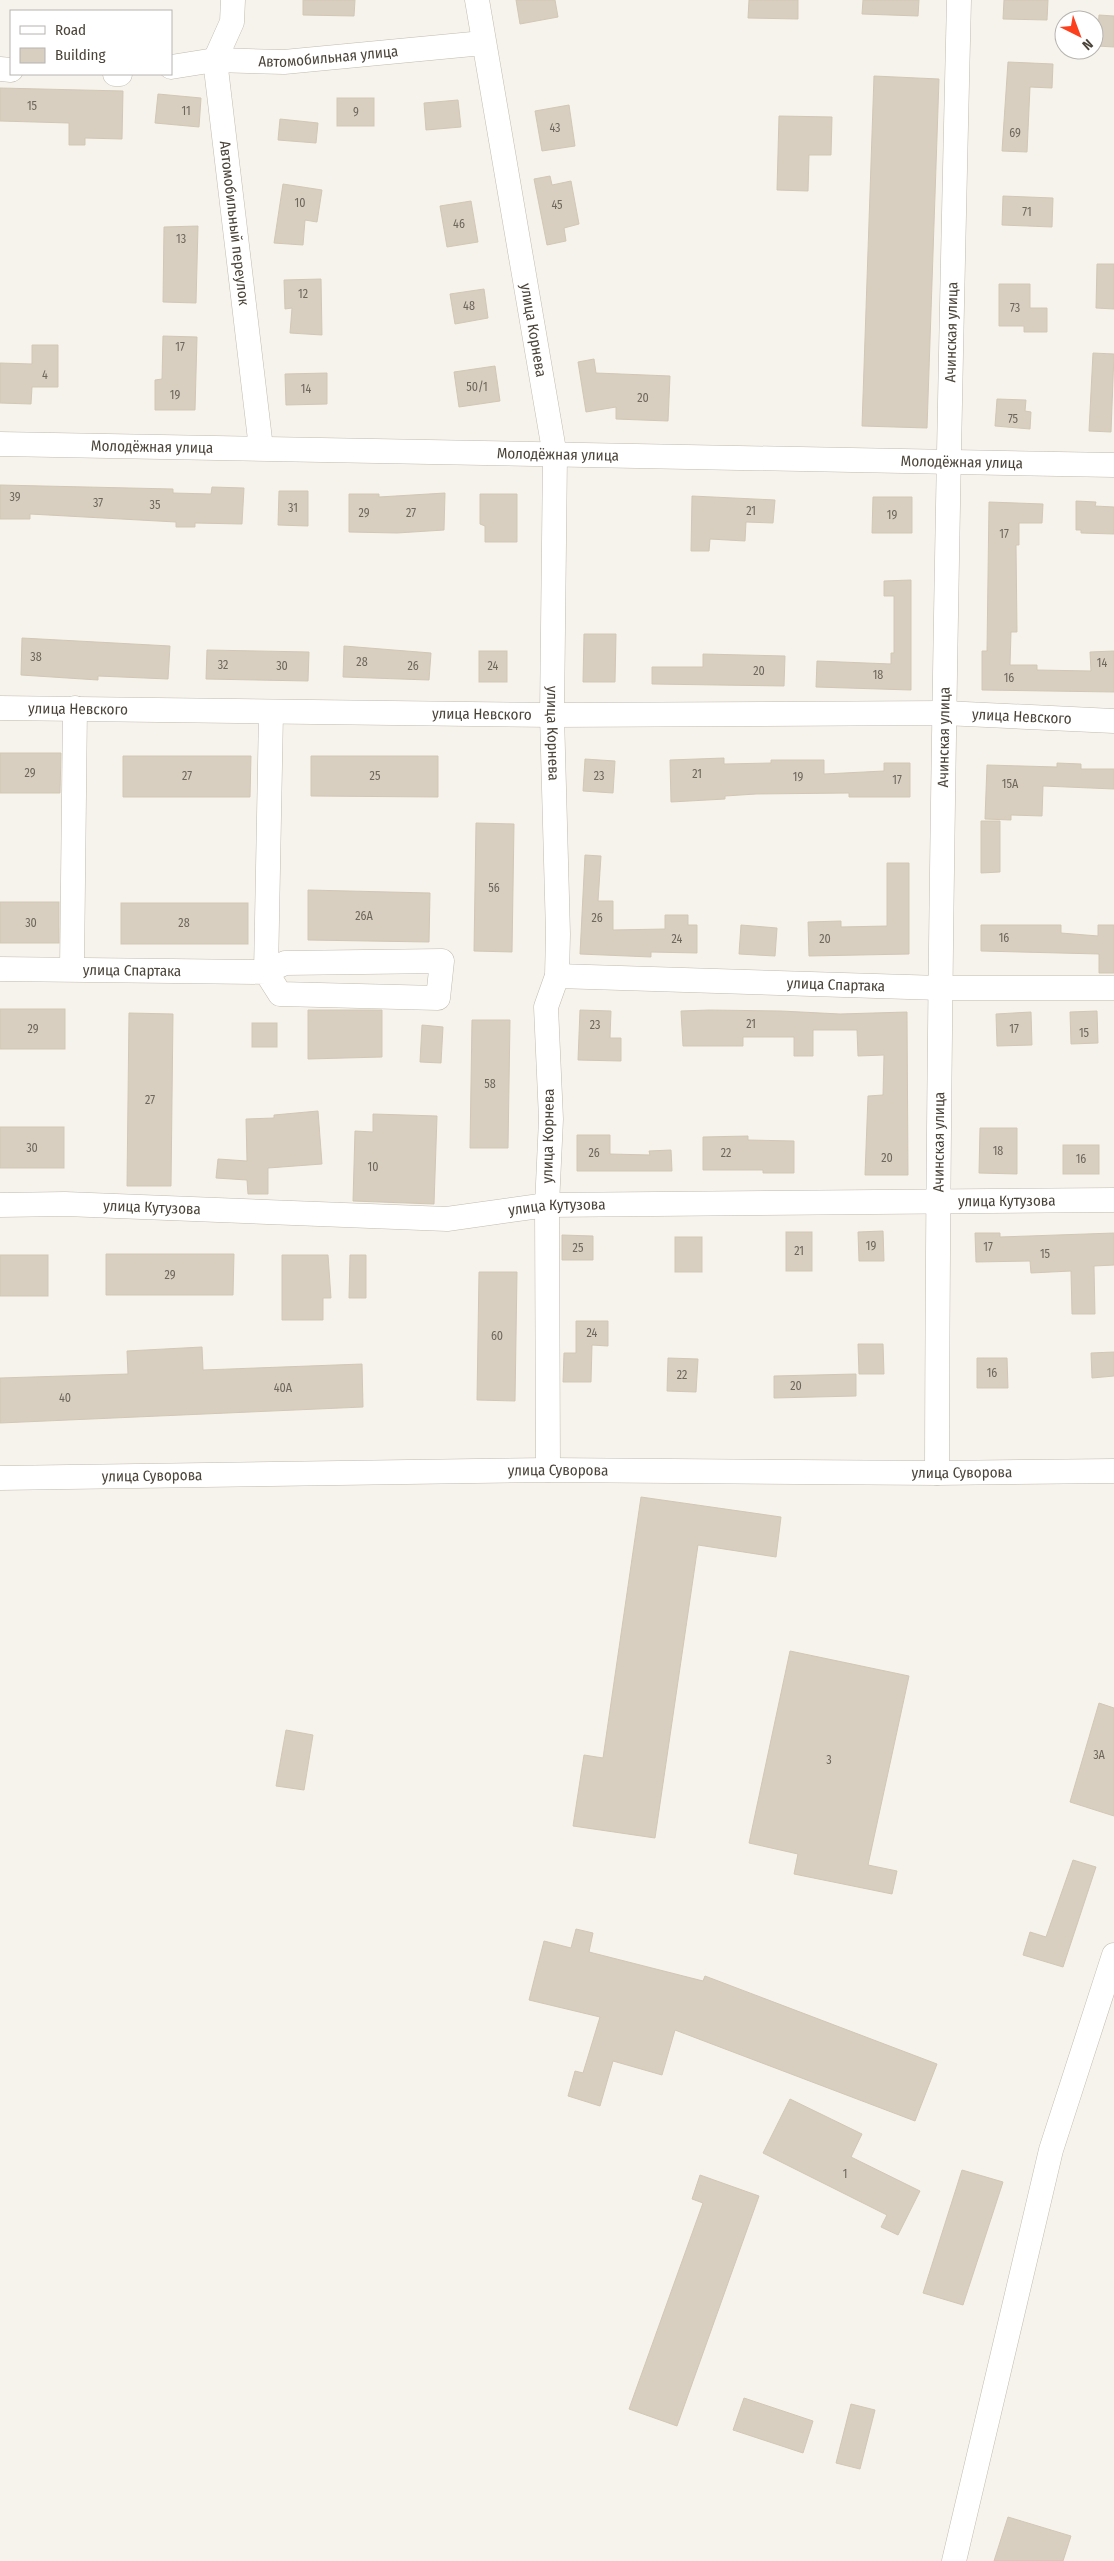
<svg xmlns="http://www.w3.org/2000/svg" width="1114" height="2561" viewBox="0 0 1114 2561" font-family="'Fira Sans Condensed',sans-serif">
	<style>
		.building { fill: #d8cfc1; stroke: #d3c7b4 }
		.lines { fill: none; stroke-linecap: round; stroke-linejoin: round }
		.minor-casing { stroke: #c2bbae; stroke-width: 25 }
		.minor { stroke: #fff; stroke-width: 24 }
		.labels { text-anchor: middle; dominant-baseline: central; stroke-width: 4; stroke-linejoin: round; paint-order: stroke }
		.number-label { font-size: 12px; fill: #6e675b }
		.street-label { font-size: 15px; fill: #4b4439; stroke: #fff }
	</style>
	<rect width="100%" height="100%" fill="#f6f3ec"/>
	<!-- building -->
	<g class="building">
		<path d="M303,0H355L354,16L303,15Z"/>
		<path d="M516,0H555L558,17L520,24Z"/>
		<path d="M749,0H798V19L748,18Z"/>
		<path d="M863,0H919L918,16L862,14Z"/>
		<path d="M1004,0H1048L1047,20L1003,19Z"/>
		<path d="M1099,15L1114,16V47L1097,46Z"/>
		<path d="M1008,62L1053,64L1052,88L1030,87L1027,152L1002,151Z"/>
		<path d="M874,76L939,79L927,428L862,426Z"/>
		<path d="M0,88L123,91L122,139L85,138V145H69V123L0,121Z"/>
		<path d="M158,94L201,98L199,127L155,123Z"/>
		<rect x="337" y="98" width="37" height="28"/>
		<path d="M458,100L461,127L426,130L424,103Z"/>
		<path d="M569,105L575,146L542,151L535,111Z"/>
		<path d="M779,116L832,117L831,155H809L808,191L777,190Z"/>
		<path d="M280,119L318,123L316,143L278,140Z"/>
		<path d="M550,176L552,185L571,181L579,224L564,228L566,241L547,245L534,179Z"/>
		<path d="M283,184L322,190L317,222L305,220L303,245L274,243Z"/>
		<path d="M1003,196L1053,198L1052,227L1002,225Z"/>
		<path d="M471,201L478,242L447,247L440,206Z"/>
		<path d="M198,226L196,303L163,302L164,227Z"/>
		<path d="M1097,264H1114V309L1096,308Z"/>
		<path d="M321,279L322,335L290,333L292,308L285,309L284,280Z"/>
		<path d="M999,284H1030V308H1047V332H1024V326H999Z"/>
		<path d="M484,289L488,318L455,324L450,294Z"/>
		<path d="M163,336L197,337L195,410H155V380L162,379Z"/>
		<path d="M32,345H58V387H32L31,404L0,403V363L32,364Z"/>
		<path d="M1093,353L1114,354L1111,432L1089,431Z"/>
		<path d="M594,359L596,373L670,376L668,421L616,419V407L586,412L578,362Z"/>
		<path d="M495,366L500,401L459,407L454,372Z"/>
		<path d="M327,373V404L286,405L285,374Z"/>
		<path d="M997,399L1026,400L1025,411L1031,412L1030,429L995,426Z"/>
		<path d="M0,485L173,489V493L211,494L212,487L244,488L242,524L195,523V527H176V522L30,514V519H0Z"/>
		<path d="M279,491H308V526L278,525Z"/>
		<path d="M445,493L444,530L397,533L349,532V494H379V497Z"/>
		<path d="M480,494H517V542H485V526L480,524Z"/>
		<path d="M692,496L775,500L773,523L746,522L745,541L710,539L709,551H691Z"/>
		<path d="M873,497H912V533H872Z"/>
		<path d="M1076,501L1096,502L1095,506L1114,507V534L1081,533V530H1076Z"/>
		<path d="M989,502L1043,504L1042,523H1019V545H1016L1017,632H1011L1010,665H1037V670L1091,671L1090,652L1114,651V692L982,690V651H987Z"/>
		<path d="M911,580V690L816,687L817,661L891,664V653H894V596H884V581Z"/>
		<path d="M584,634H616L615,682H583Z"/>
		<path d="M22,638L170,646L168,679L98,676V680L21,675Z"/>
		<path d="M344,646L431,653L429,680L343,677Z"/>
		<path d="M207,650L309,652L308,681L206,679Z"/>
		<rect x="479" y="651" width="28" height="31"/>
		<path d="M703,654L785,656L784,686L652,684V667H703Z"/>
		<path d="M0,753H61L60,793H0Z"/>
		<path d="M123,756H251L250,797H123Z"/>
		<path d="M311,756H438V797L311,796Z"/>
		<path d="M724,758V764L771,763V760H824V774L884,771V763H910V797H849V793L756,794L725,796V799L671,802L670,760Z"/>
		<path d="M585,759L615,761L613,793L583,791Z"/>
		<path d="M1057,763L1081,764V769H1114V789L1043,786L1042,816L1011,815V820L985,819L987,765L1057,767Z"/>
		<path d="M981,821H1000V872L981,873Z"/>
		<path d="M476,823L514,824L512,952L474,951Z"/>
		<path d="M585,855L601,856L598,901H613V930L665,929V915H688V925H697V953L651,952V957L580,954Z"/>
		<path d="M887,863H909V954L809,956L808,922L841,921V927L887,926Z"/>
		<path d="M308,890L430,893L429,942L308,940Z"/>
		<rect x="0" y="902" width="59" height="41"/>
		<rect x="121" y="903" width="127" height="41"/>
		<path d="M741,925L777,928L775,956L739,954Z"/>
		<path d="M981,925H1061V933L1098,936V925H1114V973H1099V954L981,951Z"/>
		<rect x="0" y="1009" width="65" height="40"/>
		<path d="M308,1010H382V1057L308,1059Z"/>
		<path d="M580,1010L611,1011L610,1038H621V1061L578,1060Z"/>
		<path d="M709,1010L781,1011L840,1014L907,1012L908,1175H865L868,1096L883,1095L884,1055L858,1056L857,1030H813V1056H794V1037H743V1046H683L681,1011Z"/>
		<path d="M1097,1011L1098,1043L1071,1044L1070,1012Z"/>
		<path d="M1031,1012L1032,1045L997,1046L996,1014Z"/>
		<path d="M129,1013L173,1014L171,1186H127Z"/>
		<path d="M472,1020H510L508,1148H470Z"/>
		<rect x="252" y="1023" width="25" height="24"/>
		<path d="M422,1025L443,1027L441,1063L420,1062Z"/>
		<path d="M318,1111L322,1164L268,1168V1194H248L247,1180L216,1178L218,1159L247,1161L246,1119L274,1118V1115Z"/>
		<path d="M373,1114L437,1116L434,1204L353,1201L355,1131L373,1132Z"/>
		<rect x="0" y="1127" width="64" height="41"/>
		<path d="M980,1128H1017V1174L979,1173Z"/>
		<path d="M577,1135H610V1154L650,1155L649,1151L671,1150L672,1171H577Z"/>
		<path d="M748,1136V1140L794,1141V1173H763V1170H703V1137Z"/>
		<rect x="1063" y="1145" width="36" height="29"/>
		<path d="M883,1231L884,1261H859L858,1232Z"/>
		<rect x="786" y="1232" width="26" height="39"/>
		<path d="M975,1233H1000V1237L1114,1233V1265L1094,1266L1095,1314H1072L1071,1271L1031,1273L1030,1261L976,1262Z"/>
		<path d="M562,1235L593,1236V1260H562Z"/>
		<rect x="675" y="1237" width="27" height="35"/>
		<path d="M106,1254H234L233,1295H106Z"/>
		<rect x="0" y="1255" width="48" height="41"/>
		<path d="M282,1255H328L331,1298H323V1320H282Z"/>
		<path d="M350,1255H366V1298H349Z"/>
		<path d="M479,1272H517L515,1401L477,1400Z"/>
		<path d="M576,1321H608V1346L592,1345L591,1382H563L564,1353H576Z"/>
		<path d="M858,1344H883L884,1374H859Z"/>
		<path d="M202,1347L203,1370L362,1364L363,1407L0,1423V1378L128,1374L127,1351Z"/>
		<path d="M1114,1352V1376L1092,1378L1091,1353Z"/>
		<path d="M668,1358L698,1359L696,1392L667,1391Z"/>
		<path d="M977,1358H1007L1008,1388H977Z"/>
		<path d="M856,1374V1396L774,1398V1376Z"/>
		<path d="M641,1497L781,1517L776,1557L698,1545L655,1838L573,1826L584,1755L603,1758Z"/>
		<path d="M790,1651L909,1676L868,1865L897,1871L892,1894L794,1874L798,1854L749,1843Z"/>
		<path d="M1099,1703L1114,1708V1816L1070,1802Z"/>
		<path d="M286,1730L313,1735L304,1790L276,1786Z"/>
		<path d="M1073,1860L1096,1867L1063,1967L1023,1955L1030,1932L1046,1937Z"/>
		<path d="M576,1929L593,1933L589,1952L703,1981L705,1976L937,2064L915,2121L675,2030L662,2075L613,2061L600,2106L568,2096L575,2071L583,2073L600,2017L529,2000L544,1941L571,1948Z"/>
		<path d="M790,2099L862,2134L851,2157L920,2191L898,2235L881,2227L887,2215L763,2153Z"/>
		<path d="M962,2170L1003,2182L963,2305L923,2293Z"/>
		<path d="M700,2175L759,2196L677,2426L629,2409L703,2203L692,2199Z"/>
		<path d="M744,2398L813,2421L803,2453L733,2430Z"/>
		<path d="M851,2404L875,2410L860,2469L836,2463Z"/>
		<path d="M1008,2517L1071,2536L1063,2561H994Z"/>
	</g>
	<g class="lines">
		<defs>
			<g id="minor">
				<path id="s1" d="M233,0L232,22L215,60L261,448"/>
				<path id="s2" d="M477,0L555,456L552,715L558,934L557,976L546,1007L551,1119L547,1205L548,1470"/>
				<path id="s3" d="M171,67L215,60L284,62L483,43"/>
				<path d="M0,69L11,70"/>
				<path d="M115,74H120"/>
				<path id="s4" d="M0,444L1114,465"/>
				<path id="s5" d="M0,708L552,715L944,713L1114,721"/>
				<path d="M72,968L75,708"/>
				<path id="s6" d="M0,969L266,972L285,963L442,961L438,998L280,994L266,972L271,713"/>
				<path id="s7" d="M557,976L941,988H1114"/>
				<path id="s8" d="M0,1205L65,1204L447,1219L547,1205L1114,1200"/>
				<path id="s9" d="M937,1473C938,982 947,491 959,0"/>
				<path id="s10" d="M0,1478L548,1470L937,1473L1114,1471"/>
				<path d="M954,2561L1051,2150L1114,1955"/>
			</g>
		</defs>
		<!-- minor casing -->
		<use href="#minor" class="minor-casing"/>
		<!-- minor -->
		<use href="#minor" class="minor"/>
	</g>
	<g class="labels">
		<!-- number labels -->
		<g class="number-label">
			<text x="32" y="106">15</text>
			<text x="186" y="111">11</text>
			<text x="356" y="112">9</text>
			<text x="555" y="128">43</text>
			<text x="1015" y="133">69</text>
			<text x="300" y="203">10</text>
			<text x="557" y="205">45</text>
			<text x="1027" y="212">71</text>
			<text x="459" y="224">46</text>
			<text x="181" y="239">13</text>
			<text x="303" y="294">12</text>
			<text x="469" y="306">48</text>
			<text x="1015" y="308">73</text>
			<text x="180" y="347">17</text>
			<text x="45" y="375">4</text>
			<text x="477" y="387">50/1</text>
			<text x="306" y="389">14</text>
			<text x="175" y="395">19</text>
			<text x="643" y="398">20</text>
			<text x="1013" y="419">75</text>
			<text x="15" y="497">39</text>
			<text x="98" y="503">37</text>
			<text x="155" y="505">35</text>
			<text x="293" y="508">31</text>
			<text x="751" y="511">21</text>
			<text x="364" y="513">29</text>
			<text x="411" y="513">27</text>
			<text x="892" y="515">19</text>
			<text x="1004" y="534">17</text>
			<text x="36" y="657">38</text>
			<text x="362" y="662">28</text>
			<text x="1102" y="663">14</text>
			<text x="223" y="665">32</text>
			<text x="282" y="666">30</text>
			<text x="413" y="666">26</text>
			<text x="493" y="666">24</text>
			<text x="759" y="671">20</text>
			<text x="878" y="675">18</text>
			<text x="1009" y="678">16</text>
			<text x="30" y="773">29</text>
			<text x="697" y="774">21</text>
			<text x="187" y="776">27</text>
			<text x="375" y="776">25</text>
			<text x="599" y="776">23</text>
			<text x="798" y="777">19</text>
			<text x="897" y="780">17</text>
			<text x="1010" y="784">15А</text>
			<text x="494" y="888">56</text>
			<text x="364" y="916">26А</text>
			<text x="597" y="918">26</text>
			<text x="31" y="923">30</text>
			<text x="184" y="923">28</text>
			<text x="1004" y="938">16</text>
			<text x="677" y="939">24</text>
			<text x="825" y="939">20</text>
			<text x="751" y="1024">21</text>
			<text x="595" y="1025">23</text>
			<text x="33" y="1029">29</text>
			<text x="1014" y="1029">17</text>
			<text x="1084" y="1033">15</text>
			<text x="490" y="1084">58</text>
			<text x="150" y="1100">27</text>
			<text x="32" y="1148">30</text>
			<text x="998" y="1151">18</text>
			<text x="594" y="1153">26</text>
			<text x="726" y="1153">22</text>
			<text x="887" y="1158">20</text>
			<text x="1081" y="1159">16</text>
			<text x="373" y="1167">10</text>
			<text x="871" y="1246">19</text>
			<text x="988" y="1247">17</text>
			<text x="578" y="1248">25</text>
			<text x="799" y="1251">21</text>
			<text x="1045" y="1254">15</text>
			<text x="170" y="1275">29</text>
			<text x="592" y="1333">24</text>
			<text x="497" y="1336">60</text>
			<text x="992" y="1373">16</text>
			<text x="682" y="1375">22</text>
			<text x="796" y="1386">20</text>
			<text x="283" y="1388">40А</text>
			<text x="65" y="1398">40</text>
			<text x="1099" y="1755">3А</text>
			<text x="829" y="1760">3</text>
			<text x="845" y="2174">1</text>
		</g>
		<!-- street labels -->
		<g class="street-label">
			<text stroke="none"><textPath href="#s3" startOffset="158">Автомобильная улица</textPath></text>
			<text stroke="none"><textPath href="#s1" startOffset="228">Автомобильный переулок</textPath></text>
			<text stroke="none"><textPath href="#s2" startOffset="335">улица Корнева</textPath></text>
			<text stroke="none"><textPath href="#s9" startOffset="1141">Ачинская улица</textPath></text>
			<text stroke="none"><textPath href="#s4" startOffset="152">Молодёжная улица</textPath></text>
			<text stroke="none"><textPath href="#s4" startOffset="558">Молодёжная улица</textPath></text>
			<text stroke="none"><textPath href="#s4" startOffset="962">Молодёжная улица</textPath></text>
			<text stroke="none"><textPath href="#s5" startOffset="78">улица Невского</textPath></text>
			<text stroke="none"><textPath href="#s5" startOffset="482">улица Невского</textPath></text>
			<text stroke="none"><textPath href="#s5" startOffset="1022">улица Невского</textPath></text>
			<text stroke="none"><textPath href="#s2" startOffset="740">улица Корнева</textPath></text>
			<text stroke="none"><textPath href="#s9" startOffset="736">Ачинская улица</textPath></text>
			<text stroke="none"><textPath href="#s6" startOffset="132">улица Спартака</textPath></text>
			<text stroke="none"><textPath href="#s7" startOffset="279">улица Спартака</textPath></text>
			<text transform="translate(548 1136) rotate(-89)">улица Корнева</text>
			<text stroke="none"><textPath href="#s9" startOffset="331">Ачинская улица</textPath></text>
			<text stroke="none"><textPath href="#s8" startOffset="1008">улица Кутузова</textPath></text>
			<text stroke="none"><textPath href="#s8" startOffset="152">улица Кутузова</textPath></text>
			<text stroke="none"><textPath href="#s8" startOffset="558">улица Кутузова</textPath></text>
			<text stroke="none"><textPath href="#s10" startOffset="558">улица Суворова</textPath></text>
			<text stroke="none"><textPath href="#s10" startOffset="962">улица Суворова</textPath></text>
			<text stroke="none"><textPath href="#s10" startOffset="152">улица Суворова</textPath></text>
		</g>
	</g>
	<!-- legend -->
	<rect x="10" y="10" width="162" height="65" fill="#ffffff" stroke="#b7b4b0"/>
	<rect x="20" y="26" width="25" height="8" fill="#ffffff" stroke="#b7b4b0"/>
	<text x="55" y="35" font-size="15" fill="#4b4439">Road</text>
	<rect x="20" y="48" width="25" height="15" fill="#d8cfc1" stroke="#b7b4b0"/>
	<text x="55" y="60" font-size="15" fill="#4b4439">Building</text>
	<!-- north arrow -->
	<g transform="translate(1079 35) rotate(138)"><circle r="24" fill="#ffffff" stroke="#b7b4b0"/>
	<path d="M0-4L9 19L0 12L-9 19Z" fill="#fc3f1d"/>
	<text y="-8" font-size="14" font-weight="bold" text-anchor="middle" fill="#4b4439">N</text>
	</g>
</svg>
